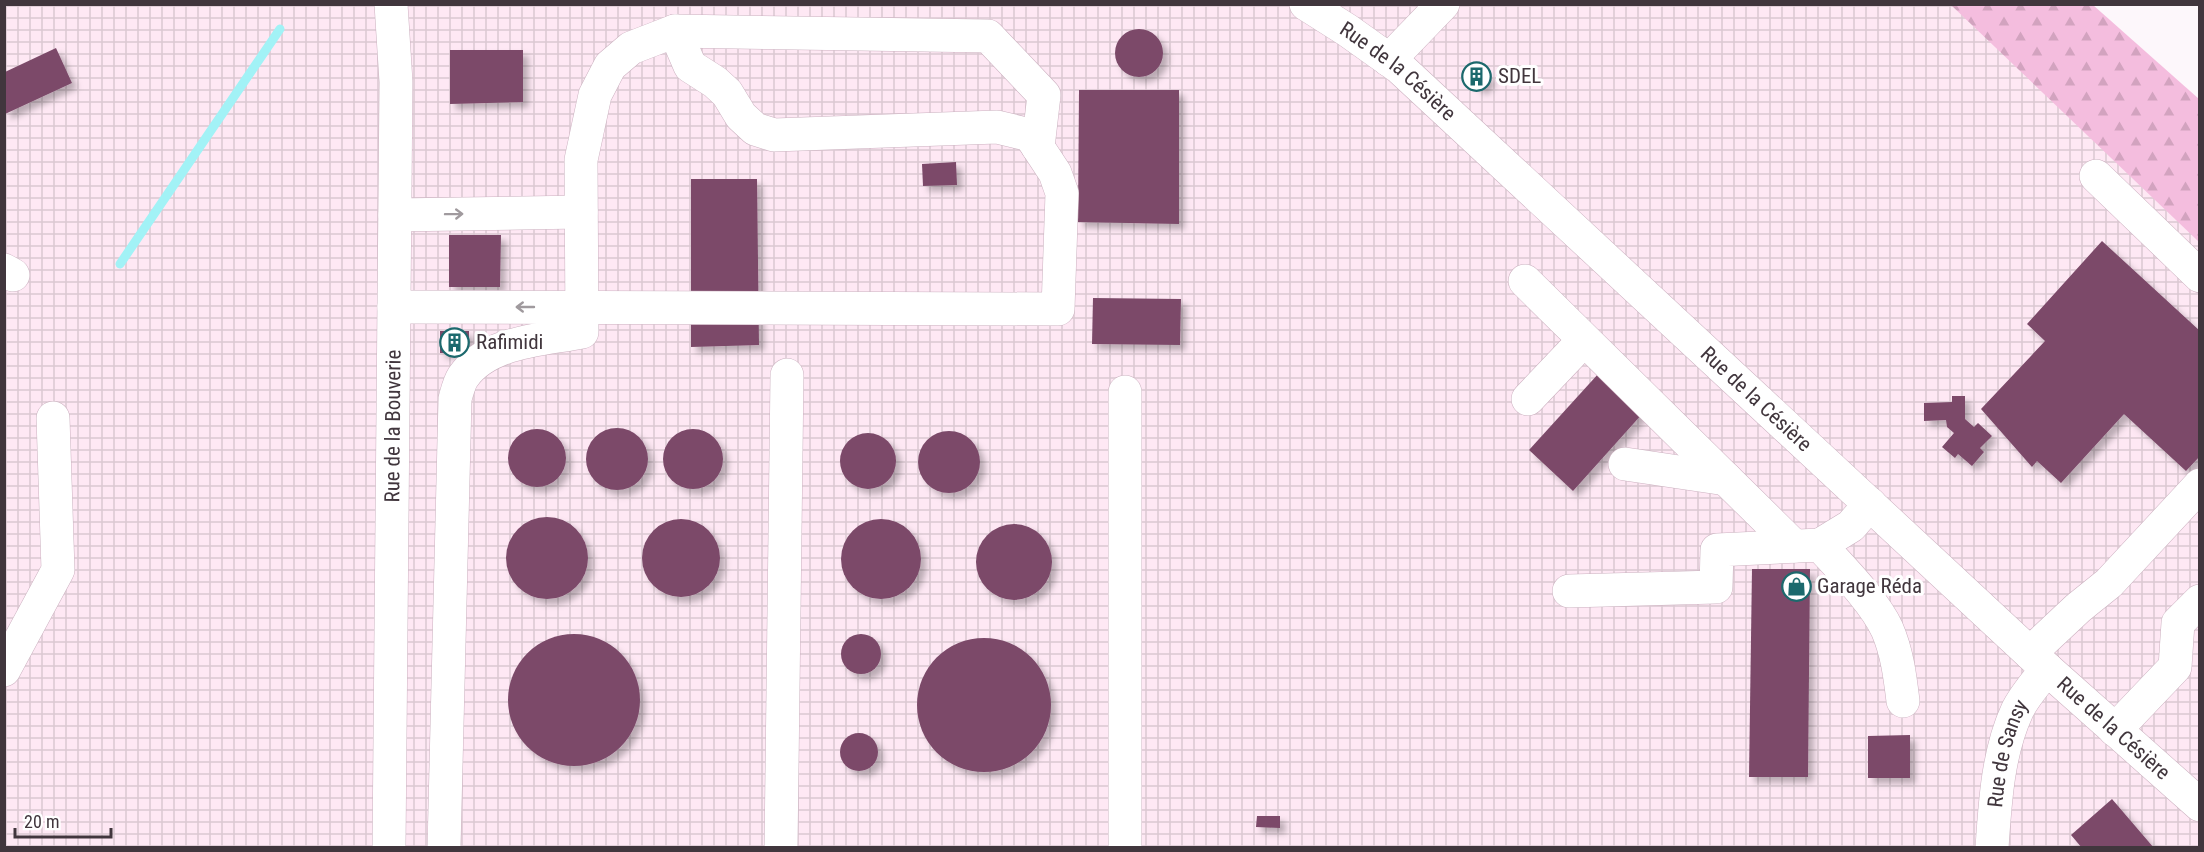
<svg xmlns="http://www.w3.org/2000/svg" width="2204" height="852" viewBox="0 0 2204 852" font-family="'Roboto Condensed',sans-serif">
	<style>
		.industrial { fill: url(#industrial-grid) }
		.forest { fill: url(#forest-firs) }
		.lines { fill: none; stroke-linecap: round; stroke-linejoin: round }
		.stream { stroke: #a2f2f6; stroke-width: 9 }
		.building { fill: #7b4a69; filter: url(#shadow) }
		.minor-casing { stroke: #ccb1c0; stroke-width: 34 }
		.minor { stroke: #fff; stroke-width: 33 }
		.oneway { stroke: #a09a9e }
		.labels { text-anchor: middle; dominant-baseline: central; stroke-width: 6; stroke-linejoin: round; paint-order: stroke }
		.street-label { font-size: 21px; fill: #41363d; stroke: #fff }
		.poi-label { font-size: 21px; fill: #41363d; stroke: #fff; text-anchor: start }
	</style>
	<defs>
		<pattern id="industrial-grid" width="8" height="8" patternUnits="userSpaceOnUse" patternTransform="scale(1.5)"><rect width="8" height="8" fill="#fee8f4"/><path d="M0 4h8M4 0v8" fill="none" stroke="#dbc8d2"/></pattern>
		<pattern id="forest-firs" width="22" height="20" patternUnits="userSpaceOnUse" patternTransform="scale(1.5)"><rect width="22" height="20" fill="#f4bdde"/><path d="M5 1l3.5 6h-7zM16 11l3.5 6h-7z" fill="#d2a3bf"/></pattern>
		<filter id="shadow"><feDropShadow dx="5.5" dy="5.5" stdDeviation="3" flood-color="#0004"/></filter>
	</defs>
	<rect width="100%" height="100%" fill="#fdf7fb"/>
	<!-- industrial -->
	<path class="industrial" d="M5,5H2026L2199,164V847L5,848Z"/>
	<!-- forest -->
	<path class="forest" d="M1951,5H2093L2199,99V242Z"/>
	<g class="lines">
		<!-- stream -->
		<path class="stream" d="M120,264L280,29"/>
	</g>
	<!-- building -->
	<g class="building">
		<circle cx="1139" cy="53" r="24"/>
		<path d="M56,48L72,83L5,114V72Z"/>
		<path d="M450,50H523V102L450,104Z"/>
		<path d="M1473,63L1491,79L1481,90L1463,73Z"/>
		<path d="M1079,90H1179V224L1078,222Z"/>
		<path d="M956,162L957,185L923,186L922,164Z"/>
		<path d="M691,179H757L759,345L691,347Z"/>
		<path d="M449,235H501L500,287H449Z"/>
		<path d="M2102,241L2200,331V456L2186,471L2124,414L2061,483L2037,461L2032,467L1981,409L2045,341L2027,324Z"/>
		<path d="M1093,298L1181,299L1180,345L1092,344Z"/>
		<rect x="440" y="331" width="29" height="22"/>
		<path d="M1599,373L1643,413L1573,491L1529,450Z"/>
		<path d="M1952,396H1965V419L1974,427L1978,423L1992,436L1980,448L1984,452L1972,466L1958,454L1955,458L1942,447L1954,433L1947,427L1946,420L1924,421V403L1952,402Z"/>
		<circle cx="617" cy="459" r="31"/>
		<circle cx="693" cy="459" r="30"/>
		<circle cx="537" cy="458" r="29"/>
		<circle cx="949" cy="462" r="31"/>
		<circle cx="868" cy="461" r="28"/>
		<circle cx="547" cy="558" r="41"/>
		<circle cx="681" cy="558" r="39"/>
		<circle cx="881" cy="559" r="40"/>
		<circle cx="1014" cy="562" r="38"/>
		<path d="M1752,569H1810L1808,777H1749Z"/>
		<circle cx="861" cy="654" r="20"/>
		<circle cx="574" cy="700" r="66"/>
		<circle cx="984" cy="705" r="67"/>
		<circle cx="859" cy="752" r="19"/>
		<path d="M1910,735V778H1868V736Z"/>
		<path d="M2112,799L2154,848H2082L2071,835Z"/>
		<path d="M1257,816H1280V828L1256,827Z"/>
	</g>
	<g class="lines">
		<defs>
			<g id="minor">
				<path id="s1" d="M1306,4L1347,30L1399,67L2047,669L2200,805"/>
				<path d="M1389,60L1443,4"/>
				<path d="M2096,176L2200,276"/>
				<path d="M395,215L581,212"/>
				<path d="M4,270L13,275"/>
				<path d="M1525,281L1794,546"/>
				<path d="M394,307L1058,309L1062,193L1055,173L1030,135L997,127L774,135L755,129L741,116L727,93L715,82L690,66L675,31"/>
				<path d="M1528,399L1584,340"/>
				<path d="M1625,464L1726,479"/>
				<path d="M1820,545L1851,526L1870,504"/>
				<path d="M1569,591L1716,587L1717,550L1820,545C1841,568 1874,601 1887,629C1897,652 1900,676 1903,701"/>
				<path d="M2030,653L2078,608L2109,583L2200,485"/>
				<path d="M4,670L58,570L53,418"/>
				<path d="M2115,730L2175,667L2178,623L2200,601"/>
				<path id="s2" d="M389,848L396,82L391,4"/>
				<path d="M444,848L455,399C457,392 459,383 463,377C488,341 542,340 582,332L581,160L595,95L610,66L631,48L675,31L988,36L1044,95L1038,147"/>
				<path d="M781,848L787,375"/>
				<path d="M1125,848V392"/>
				<path id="s3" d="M1992,848C1995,802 1998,752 2017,711C2024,696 2037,682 2047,669"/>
			</g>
		</defs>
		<!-- minor casing -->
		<use href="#minor" class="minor-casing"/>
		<!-- minor -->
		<use href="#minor" class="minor"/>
	</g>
	<!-- one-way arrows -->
	<defs><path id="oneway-shaft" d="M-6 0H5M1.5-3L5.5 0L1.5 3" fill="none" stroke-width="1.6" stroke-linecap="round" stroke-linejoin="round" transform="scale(1.5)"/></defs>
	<g class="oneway">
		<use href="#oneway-shaft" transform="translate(454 214) rotate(-1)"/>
		<use href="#oneway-shaft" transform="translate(525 307) rotate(180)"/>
	</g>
	<!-- icons -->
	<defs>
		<symbol id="building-ring" viewBox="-11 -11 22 22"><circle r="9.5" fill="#fff" stroke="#1c696d" stroke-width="1.5"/><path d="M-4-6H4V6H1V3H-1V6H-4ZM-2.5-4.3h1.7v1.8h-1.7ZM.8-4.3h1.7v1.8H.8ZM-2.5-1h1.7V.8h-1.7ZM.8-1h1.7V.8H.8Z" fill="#1c696d"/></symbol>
		<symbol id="shop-ring" viewBox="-11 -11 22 22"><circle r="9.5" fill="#fff" stroke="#1c696d" stroke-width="1.5"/><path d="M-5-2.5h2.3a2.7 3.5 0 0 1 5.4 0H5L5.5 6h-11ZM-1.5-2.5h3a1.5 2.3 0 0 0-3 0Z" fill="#1c696d"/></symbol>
	</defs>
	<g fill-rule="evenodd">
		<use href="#building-ring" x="1460" y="60" width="33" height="33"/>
		<use href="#building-ring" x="438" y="326" width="33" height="33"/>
		<use href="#shop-ring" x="1780" y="570" width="33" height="33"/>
	</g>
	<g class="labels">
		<!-- street labels -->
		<g class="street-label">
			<text stroke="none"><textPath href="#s1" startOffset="114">Rue de la Césière</textPath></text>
			<text stroke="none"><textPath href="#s1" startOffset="600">Rue de la Césière</textPath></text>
			<text stroke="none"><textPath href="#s2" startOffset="422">Rue de la Bouverie</textPath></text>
			<text stroke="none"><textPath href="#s1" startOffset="1086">Rue de la Césière</textPath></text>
			<text stroke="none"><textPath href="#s3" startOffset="96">Rue de Sansy</textPath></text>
		</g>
		<!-- poi labels -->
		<g class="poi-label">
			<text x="1498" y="76">SDEL</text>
			<text x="476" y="342">Rafimidi</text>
			<text x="1817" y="586">Garage Réda</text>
		</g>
	</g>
	<!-- border -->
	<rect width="2204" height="852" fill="none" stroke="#41363d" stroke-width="12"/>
	<!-- scale -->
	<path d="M15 828v9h96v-9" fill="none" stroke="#41363d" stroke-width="3"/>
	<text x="24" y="828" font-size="18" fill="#41363d" stroke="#ffffff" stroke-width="4.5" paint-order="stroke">20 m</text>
</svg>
